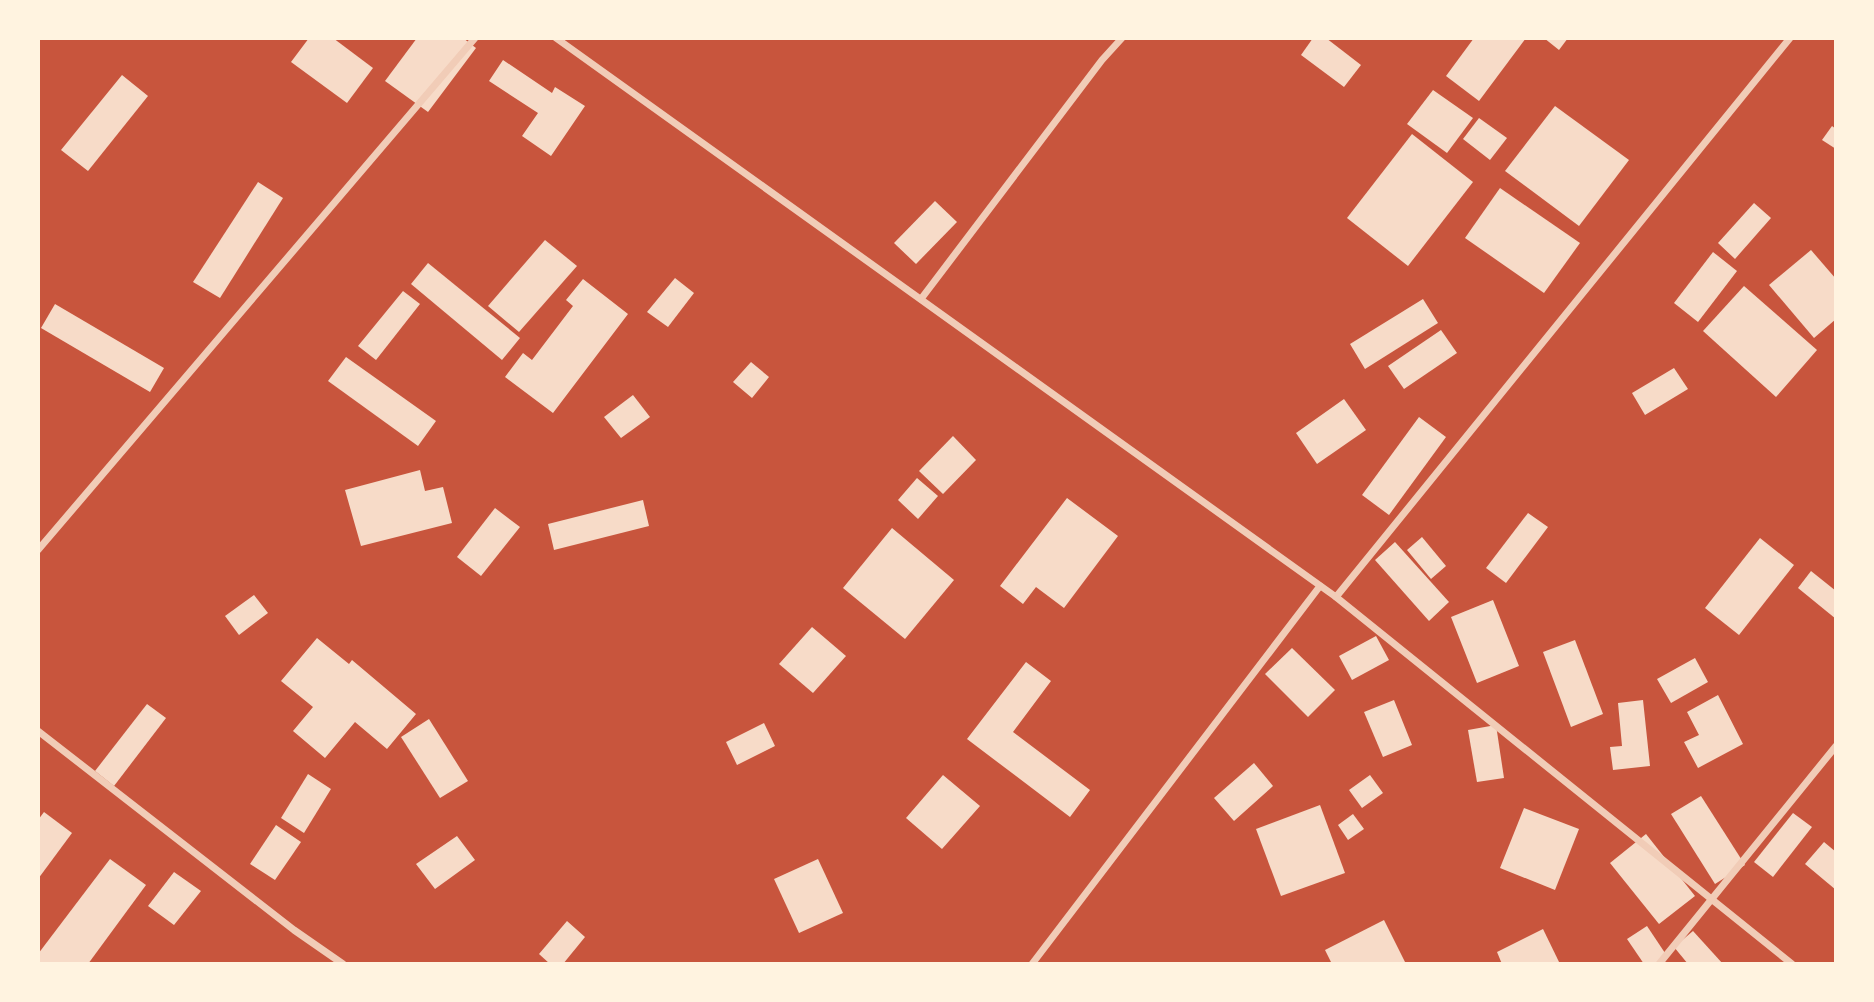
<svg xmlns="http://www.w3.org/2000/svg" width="1874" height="1002" viewBox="0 0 1874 1002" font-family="'DM Sans',sans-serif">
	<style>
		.building { fill: #f7dbc8 }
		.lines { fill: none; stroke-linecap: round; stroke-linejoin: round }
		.minor { stroke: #f1ccb7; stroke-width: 7 }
	</style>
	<rect width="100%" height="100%" fill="#c8553d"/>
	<!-- building -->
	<g class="building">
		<path d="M309,38H333L373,68L347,103L291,62Z"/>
		<path d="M417,38H463L476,48L428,112L385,81Z"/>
		<path d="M1313,38H1326L1361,65L1344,87L1301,55Z"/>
		<path d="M1474,38H1526L1479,101L1446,76Z"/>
		<path d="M1544,38H1568L1559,50Z"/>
		<path d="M503,60L552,93L555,87L585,106L551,156L522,136L538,113L489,81Z"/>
		<path d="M122,75L148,96L88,171L61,150Z"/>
		<path d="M1433,90L1473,118L1447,153L1407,124Z"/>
		<path d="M1555,106L1629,160L1579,226L1505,171Z"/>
		<path d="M1479,118L1507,138L1490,160L1463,139Z"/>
		<path d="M1832,126L1836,129V149L1822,140Z"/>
		<path d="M1412,134L1473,182L1408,266L1347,218Z"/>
		<path d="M258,182L283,198L220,298L193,282Z"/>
		<path d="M1500,188L1580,243L1544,293L1465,238Z"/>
		<path d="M935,201L957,222L916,264L894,243Z"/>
		<path d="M1754,203L1771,218L1735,259L1718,243Z"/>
		<path d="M545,240L577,266L519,332L488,306Z"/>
		<path d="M1811,250L1836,279V319L1814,338L1769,285Z"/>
		<path d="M1713,252L1737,271L1698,322L1674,303Z"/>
		<path d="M428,263L520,338L502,360L411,284Z"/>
		<path d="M675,278L694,293L668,327L647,312Z"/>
		<path d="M583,279L628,314L553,413L505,377L523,353L532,360L573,306L566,300Z"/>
		<path d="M1744,286L1817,350L1776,397L1703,331Z"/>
		<path d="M403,291L420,304L376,360L358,346Z"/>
		<path d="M1423,299L1438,323L1365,369L1350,344Z"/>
		<path d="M55,304L164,368L150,392L41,328Z"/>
		<path d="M1441,330L1457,353L1404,389L1388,366Z"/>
		<path d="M346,357L436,421L418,446L328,381Z"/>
		<path d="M751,362L769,377L752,398L733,382Z"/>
		<path d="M1674,368L1688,389L1645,415L1632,393Z"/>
		<path d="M633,395L650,417L621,438L604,417Z"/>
		<path d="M1344,399L1366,430L1317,464L1296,433Z"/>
		<path d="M1419,417L1446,437L1389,515L1362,495Z"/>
		<path d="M953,436L976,460L943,494L919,471Z"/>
		<path d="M420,470L425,491L443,487L452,523L361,546L345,490Z"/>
		<path d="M917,478L938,496L918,519L898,500Z"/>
		<path d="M1067,498L1118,536L1064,608L1036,587L1023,604L1000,586Z"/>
		<path d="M643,500L649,526L554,550L548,524Z"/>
		<path d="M495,508L520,527L481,576L457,557Z"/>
		<path d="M1528,513L1548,527L1506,583L1486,568Z"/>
		<path d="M892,528L954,580L905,639L843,588Z"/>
		<path d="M1422,537L1446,566L1431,579L1407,550Z"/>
		<path d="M1760,538L1794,565L1739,635L1705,608Z"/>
		<path d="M1395,542L1449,602L1429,621L1375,560Z"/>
		<path d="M1811,571L1836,591V619L1798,588Z"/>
		<path d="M254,595L268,613L239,635L225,616Z"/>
		<path d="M1493,600L1519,666L1477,683L1451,617Z"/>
		<path d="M812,627L846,656L813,693L779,664Z"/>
		<path d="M1376,636L1389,660L1352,680L1339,656Z"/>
		<path d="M317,638L349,664L352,660L416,714L387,749L355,722L325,758L293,731L313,707L281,681Z"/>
		<path d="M1575,640L1603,714L1571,727L1543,652Z"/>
		<path d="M1292,648L1335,690L1308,717L1265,674Z"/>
		<path d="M1695,658L1708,682L1671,703L1657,679Z"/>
		<path d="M1026,662L1051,681L1013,732L1090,790L1070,817L967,739Z"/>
		<path d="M1718,695L1743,744L1698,768L1684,742L1699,735L1687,712Z"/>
		<path d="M1394,700L1412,745L1383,757L1364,712Z"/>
		<path d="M1643,700L1650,766L1613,770L1610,747L1622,746L1618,703Z"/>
		<path d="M147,704L166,718L114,786L95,771Z"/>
		<path d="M429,719L468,781L440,798L401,737Z"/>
		<path d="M764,723L775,746L737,765L726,742Z"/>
		<path d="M1496,725L1504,778L1477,782L1468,730Z"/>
		<path d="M1254,763L1273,786L1234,821L1214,798Z"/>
		<path d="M308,774L331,789L304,833L281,818Z"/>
		<path d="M943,775L980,806L942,849L906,818Z"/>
		<path d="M1370,775L1383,793L1362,808L1349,790Z"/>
		<path d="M1701,796L1745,865L1715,884L1671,814Z"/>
		<path d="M1320,805L1345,873L1281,896L1256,829Z"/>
		<path d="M1524,808L1579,829L1555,890L1500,868Z"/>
		<path d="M44,812L72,833L38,879V820Z"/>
		<path d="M1793,813L1812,827L1773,877L1754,862Z"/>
		<path d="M1353,814L1364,829L1348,840L1338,825Z"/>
		<path d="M276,825L301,842L275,880L250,864Z"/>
		<path d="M1646,834L1695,896L1659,924L1610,863Z"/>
		<path d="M457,836L475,860L435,889L416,864Z"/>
		<path d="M1824,842L1836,852V890L1805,864Z"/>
		<path d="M110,859L146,885L88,964H42L38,961V954Z"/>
		<path d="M818,859L843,913L799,933L774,879Z"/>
		<path d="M174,872L201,891L174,925L148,906Z"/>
		<path d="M1384,920L1406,964H1332L1325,950Z"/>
		<path d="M567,921L585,937L563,964H550L539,954Z"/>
		<path d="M1647,926L1667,956L1656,964H1644L1627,939Z"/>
		<path d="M1543,929L1560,964H1502L1497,952Z"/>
		<path d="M1693,931L1723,964H1688L1674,947Z"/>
	</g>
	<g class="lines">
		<!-- minor -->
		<g class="minor">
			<path d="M556,38L1336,597L1790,38"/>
			<path d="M921,299L1102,60L1122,38"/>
			<path d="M38,550L475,38"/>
			<path d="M1336,597L1792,964"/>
			<path d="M38,731L294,930L343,964"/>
			<path d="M1032,964L1320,586"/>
			<path d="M1659,964L1836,746"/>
		</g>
	</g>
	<!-- border -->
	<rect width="1874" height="1002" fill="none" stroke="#fff3e0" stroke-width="80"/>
</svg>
